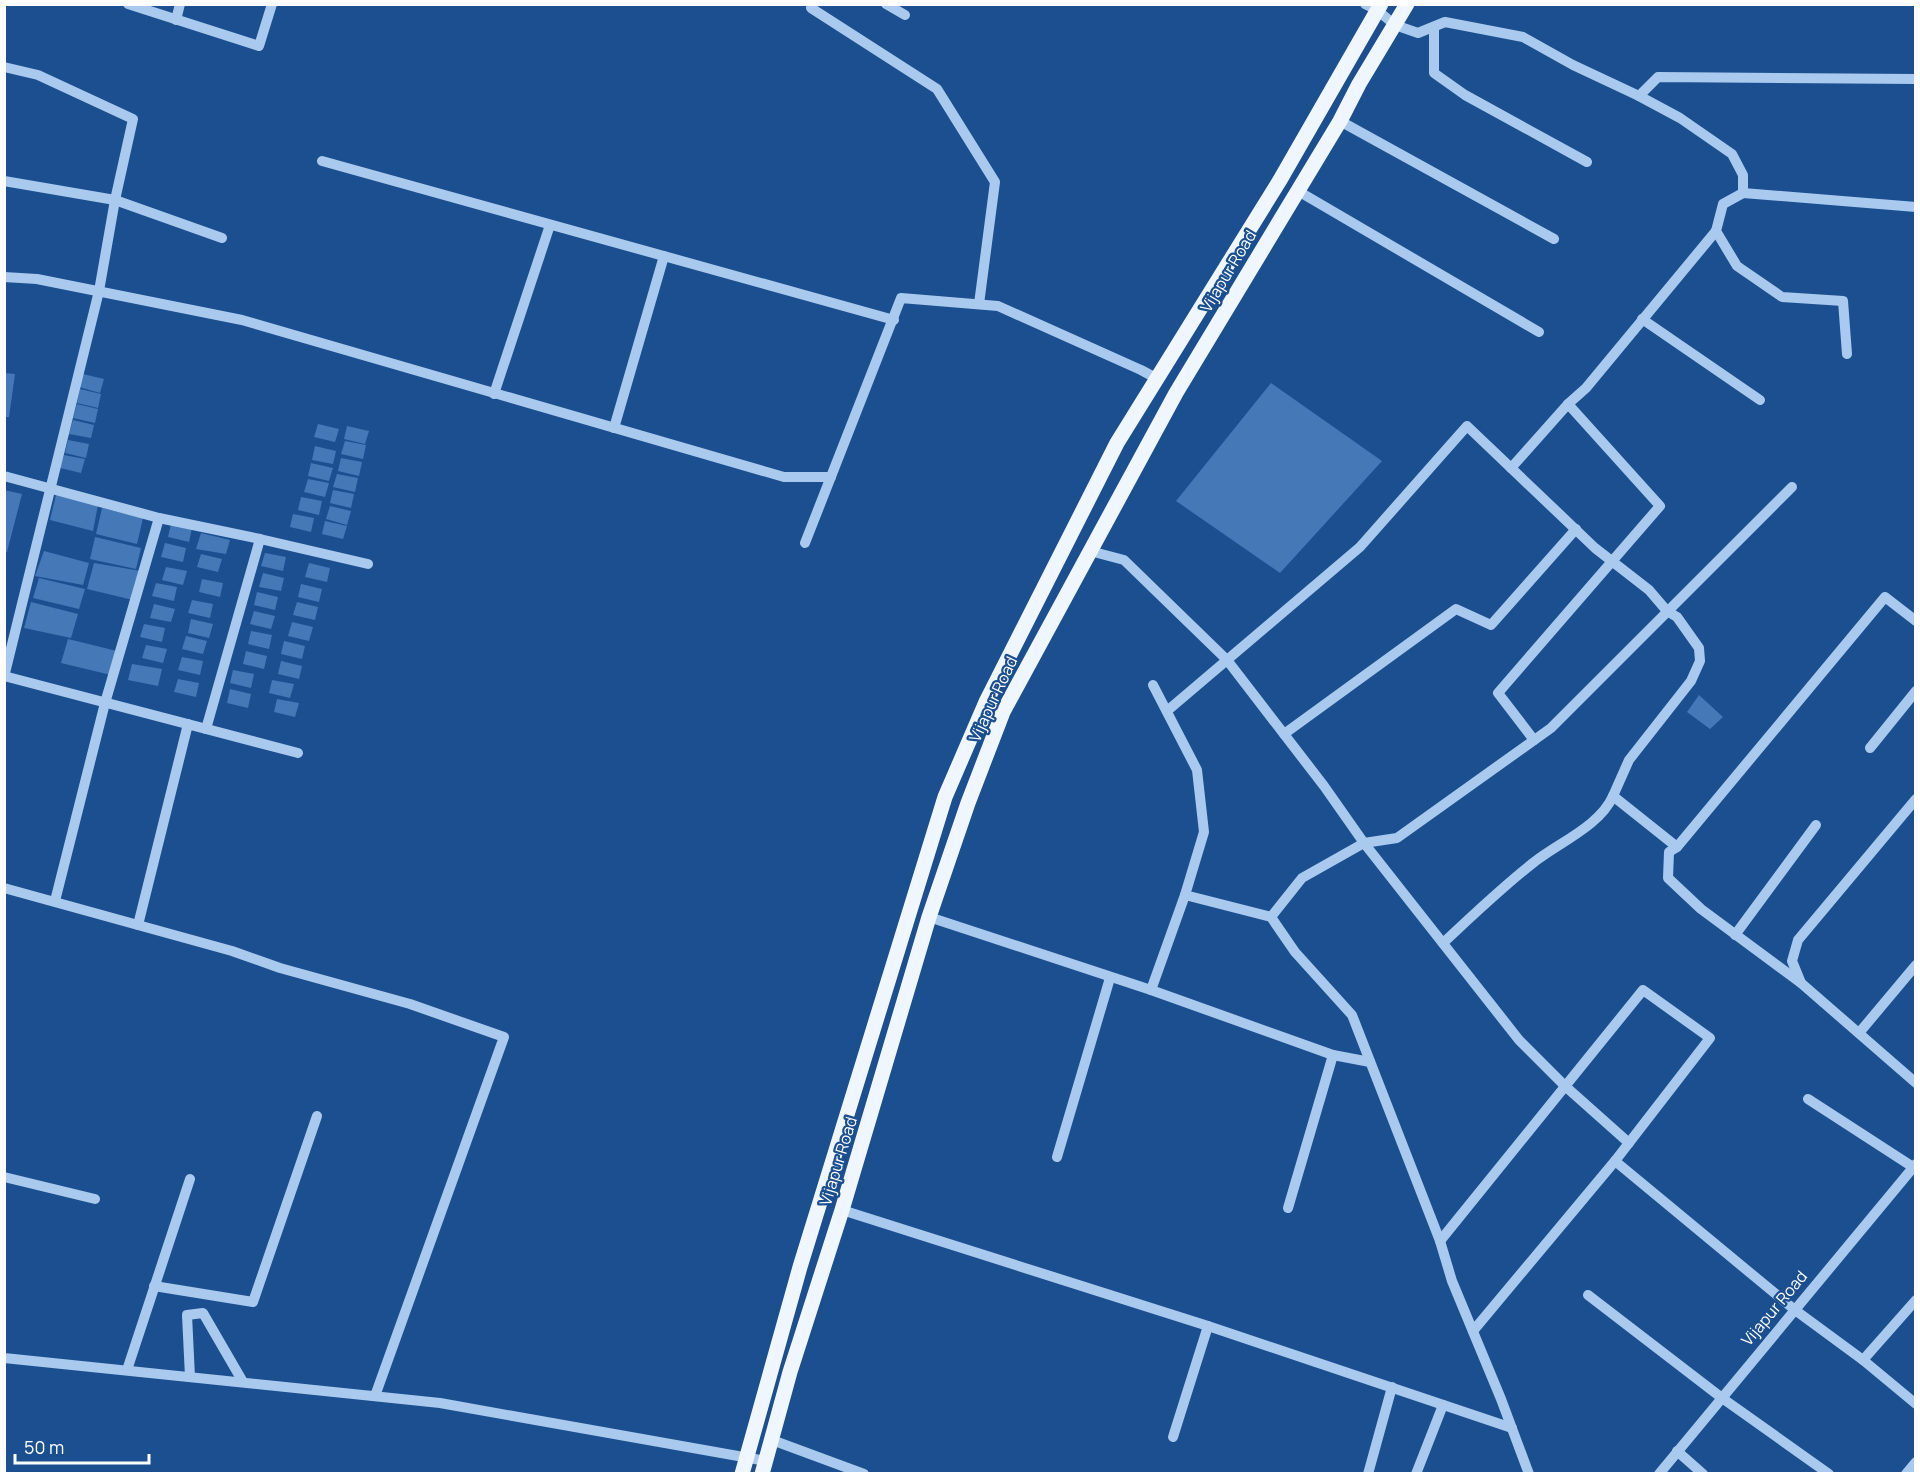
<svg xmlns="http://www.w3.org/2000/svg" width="1920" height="1478" viewBox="0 0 1920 1478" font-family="Manrope,sans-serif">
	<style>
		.building { fill: #4478b7 }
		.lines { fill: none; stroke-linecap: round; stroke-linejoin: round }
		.minor { stroke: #a9c9ee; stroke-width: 10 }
		.major { stroke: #f0f6ff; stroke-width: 15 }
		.labels { text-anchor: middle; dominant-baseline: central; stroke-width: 4.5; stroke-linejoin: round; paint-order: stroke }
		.street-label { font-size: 16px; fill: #fff; stroke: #1b4f8f }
	</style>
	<rect width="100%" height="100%" fill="#1b4f8f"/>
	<!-- building -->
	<g class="building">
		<path d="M4,373L15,374L9,417H4Z"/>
		<path d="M83,374L104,379L100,393L79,387Z"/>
		<path d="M1271,383L1382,461L1280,573L1176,501Z"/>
		<path d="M80,389L101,394L98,408L77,403Z"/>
		<path d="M77,404L98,409L95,423L73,418Z"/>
		<path d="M73,420L94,425L91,438L69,434Z"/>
		<path d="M318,424L339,429L335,442L314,437Z"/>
		<path d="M347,426L369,431L365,444L344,439Z"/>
		<path d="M68,440L89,444L86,458L65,453Z"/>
		<path d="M345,441L366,445L363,459L341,454Z"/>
		<path d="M315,446L336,451L333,464L312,460Z"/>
		<path d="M64,455L85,459L81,473L60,468Z"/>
		<path d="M341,458L362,462L359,476L338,471Z"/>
		<path d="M311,463L333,468L329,481L308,476Z"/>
		<path d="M337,474L358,478L355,492L333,487Z"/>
		<path d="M308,479L329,483L325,497L304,492Z"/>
		<path d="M4,490L22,494L7,552H4Z"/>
		<path d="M333,490L354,494L351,508L330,503Z"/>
		<path d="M56,495L98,505L93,531L50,520Z"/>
		<path d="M301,497L322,501L319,515L298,510Z"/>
		<path d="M330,506L351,511L347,525L326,519Z"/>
		<path d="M102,508L143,518L137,544L96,534Z"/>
		<path d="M293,514L314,518L311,532L290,527Z"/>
		<path d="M325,521L347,526L343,539L322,534Z"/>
		<path d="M171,524L192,528L189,542L168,537Z"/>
		<path d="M201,533L230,540L226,554L196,549Z"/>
		<path d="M95,537L141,548L136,569L90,559Z"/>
		<path d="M165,543L186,548L183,562L161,557Z"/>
		<path d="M44,551L89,563L83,585L35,576Z"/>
		<path d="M265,553L286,557L283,571L261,566Z"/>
		<path d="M201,554L222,559L218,572L197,567Z"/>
		<path d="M94,563L141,571L133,600L87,589Z"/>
		<path d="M309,563L330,568L327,582L305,577Z"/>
		<path d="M166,567L187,571L183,585L162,580Z"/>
		<path d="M263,573L284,578L281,591L259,587Z"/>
		<path d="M39,578L85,589L79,609L33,598Z"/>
		<path d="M202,579L223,583L220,597L199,592Z"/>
		<path d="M156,583L177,587L174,601L152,596Z"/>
		<path d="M301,584L322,589L319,602L298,597Z"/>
		<path d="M257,592L278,597L275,610L254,605Z"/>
		<path d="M192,600L213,604L210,618L188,613Z"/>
		<path d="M31,602L78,614L71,638L24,628Z"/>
		<path d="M297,602L318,607L315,620L293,615Z"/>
		<path d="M154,604L175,609L171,622L150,618Z"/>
		<path d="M254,611L275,616L271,629L250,624Z"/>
		<path d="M191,619L213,624L209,638L188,633Z"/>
		<path d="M292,622L313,627L309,641L288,636Z"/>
		<path d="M144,624L165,628L162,642L140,637Z"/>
		<path d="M251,631L272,635L269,649L248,644Z"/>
		<path d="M186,636L207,641L203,654L182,649Z"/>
		<path d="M68,639L117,651L111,675L61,663Z"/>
		<path d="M284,641L305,646L302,659L281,654Z"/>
		<path d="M146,645L167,649L163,663L142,658Z"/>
		<path d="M246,651L267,656L264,669L243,664Z"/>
		<path d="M182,657L203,661L200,675L178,670Z"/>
		<path d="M281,661L302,666L299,679L278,674Z"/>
		<path d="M132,664L162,669L158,686L128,680Z"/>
		<path d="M233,670L254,674L251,688L230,683Z"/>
		<path d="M178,679L199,683L196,697L174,692Z"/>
		<path d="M272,680L294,684L290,698L269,693Z"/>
		<path d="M230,689L251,694L248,708L227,703Z"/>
		<path d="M1699,695L1723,717L1710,729L1687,712Z"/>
		<path d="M277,699L299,703L295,717L274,712Z"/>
	</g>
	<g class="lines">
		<!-- minor -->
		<g class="minor">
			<path d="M128,4L259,46L272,4"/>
			<path d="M812,4L811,8L937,89L995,182L979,304"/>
			<path d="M886,4L905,15"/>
			<path d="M1365,4L1377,10L1395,25L1418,33L1445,22L1523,37L1573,65L1639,96L1658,77L1916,79"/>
			<path d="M176,20L180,4"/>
			<path d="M1434,27V73L1465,95L1587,162"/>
			<path d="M4,67L38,75L133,119L115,200L99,291L4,677"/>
			<path d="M1639,96L1680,118L1732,154L1743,175V193L1723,204L1716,231L1737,266L1782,297L1843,301L1847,354"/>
			<path d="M1340,121L1554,239"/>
			<path d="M322,161L894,320"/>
			<path d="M4,181L115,200L222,238"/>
			<path d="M1298,191L1539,332"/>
			<path d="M1743,193L1916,207"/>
			<path d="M4,277L37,279L242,320L784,477H831"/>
			<path d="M1642,319L1760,400"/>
			<path d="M494,394L550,225"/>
			<path d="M614,428L664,256"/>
			<path d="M1511,468L1568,404"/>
			<path d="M4,476L159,518L260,539L368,564"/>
			<path d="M805,543L901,298L998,306L1141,370L1156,378"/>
			<path d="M1090,551L1124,560L1227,660L1324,786L1364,843L1519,1040L1565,1086L1629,1143"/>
			<path d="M4,676L298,753"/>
			<path d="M1153,685L1197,770L1204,832L1185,895L1271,917L1295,952L1352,1015L1440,1241L1452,1281L1501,1399L1529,1474"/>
			<path d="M1167,711L1360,547L1467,426L1595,548L1649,590L1667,611L1677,617L1699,648L1700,661L1691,681L1629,760L1613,796L1677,847"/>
			<path d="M206,729L260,539"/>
			<path d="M1284,734L1456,609L1491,625L1576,529"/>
			<path d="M1534,740L1498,693L1660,506L1568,404L1586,388L1716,231"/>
			<path d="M1870,748L1916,691"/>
			<path d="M1916,799L1798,940L1792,961L1801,983L1916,1083"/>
			<path d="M4,888L232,951L280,968L410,1004L504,1037L375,1396"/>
			<path d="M55,901L105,703L159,518"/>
			<path d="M929,917L1151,990L1333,1055L1370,1062"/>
			<path d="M1271,917L1302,878L1364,843L1397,838L1551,728L1792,487"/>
			<path d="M138,925L188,724"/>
			<path d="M1735,935L1816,825"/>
			<path d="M1443,943C1472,916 1501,888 1533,863C1558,843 1600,826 1613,796"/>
			<path d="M1801,983L1701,909L1668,878L1669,852L1677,847L1885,597L1916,621"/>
			<path d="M1151,990L1185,895"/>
			<path d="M1859,1033L1916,965"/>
			<path d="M1808,1099L1916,1169"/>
			<path d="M1057,1157L1110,978"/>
			<path d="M1615,1161L1795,1310L1863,1360L1916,1404"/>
			<path d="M4,1177L95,1199"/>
			<path d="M1288,1208L1333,1055"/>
			<path d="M842,1210L1208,1326L1512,1428"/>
			<path d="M1440,1241L1643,990L1710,1038L1615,1161L1473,1331"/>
			<path d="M154,1286L253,1302L317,1116"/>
			<path d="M1588,1295L1722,1398L1829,1474"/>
			<path d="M4,1358L440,1403L766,1461"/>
			<path d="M1863,1360L1916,1300"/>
			<path d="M127,1370L190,1179"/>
			<path d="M190,1377L187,1315L203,1313L243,1382"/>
			<path d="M1173,1437L1208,1326"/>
			<path d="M772,1440L864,1474"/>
			<path d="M1677,1451L1703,1474"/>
			<path d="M1368,1474L1392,1387"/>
			<path d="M1416,1474L1443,1405"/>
			<path d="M1659,1474L1916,1164"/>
			<path d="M1906,1474L1916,1462"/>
		</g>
		<!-- major -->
		<g class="major">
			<path d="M742,1474L800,1267L945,797L986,702L1117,443L1280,180L1381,4"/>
			<path d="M762,1474L790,1372L842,1210L929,917L968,803L1003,712L1176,393L1340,121L1359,84L1407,4"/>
		</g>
	</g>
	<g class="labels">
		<!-- street labels -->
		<g class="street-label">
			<text transform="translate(1228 271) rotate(-59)">Vijapur Road</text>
			<text transform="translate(993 699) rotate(-65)">Vijapur Road</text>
			<text transform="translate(838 1161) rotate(-73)">Vijapur Road</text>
			<text transform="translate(1774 1308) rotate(-50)">Vijapur Road</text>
		</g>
	</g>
	<!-- border -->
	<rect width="1920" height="1478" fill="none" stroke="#ffffff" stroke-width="12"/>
	<!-- scale -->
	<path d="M15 1454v9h134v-9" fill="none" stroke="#ffffff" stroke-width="3"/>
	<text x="24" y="1454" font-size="18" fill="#ffffff" stroke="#1b4f8f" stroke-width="4.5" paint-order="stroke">50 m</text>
</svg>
